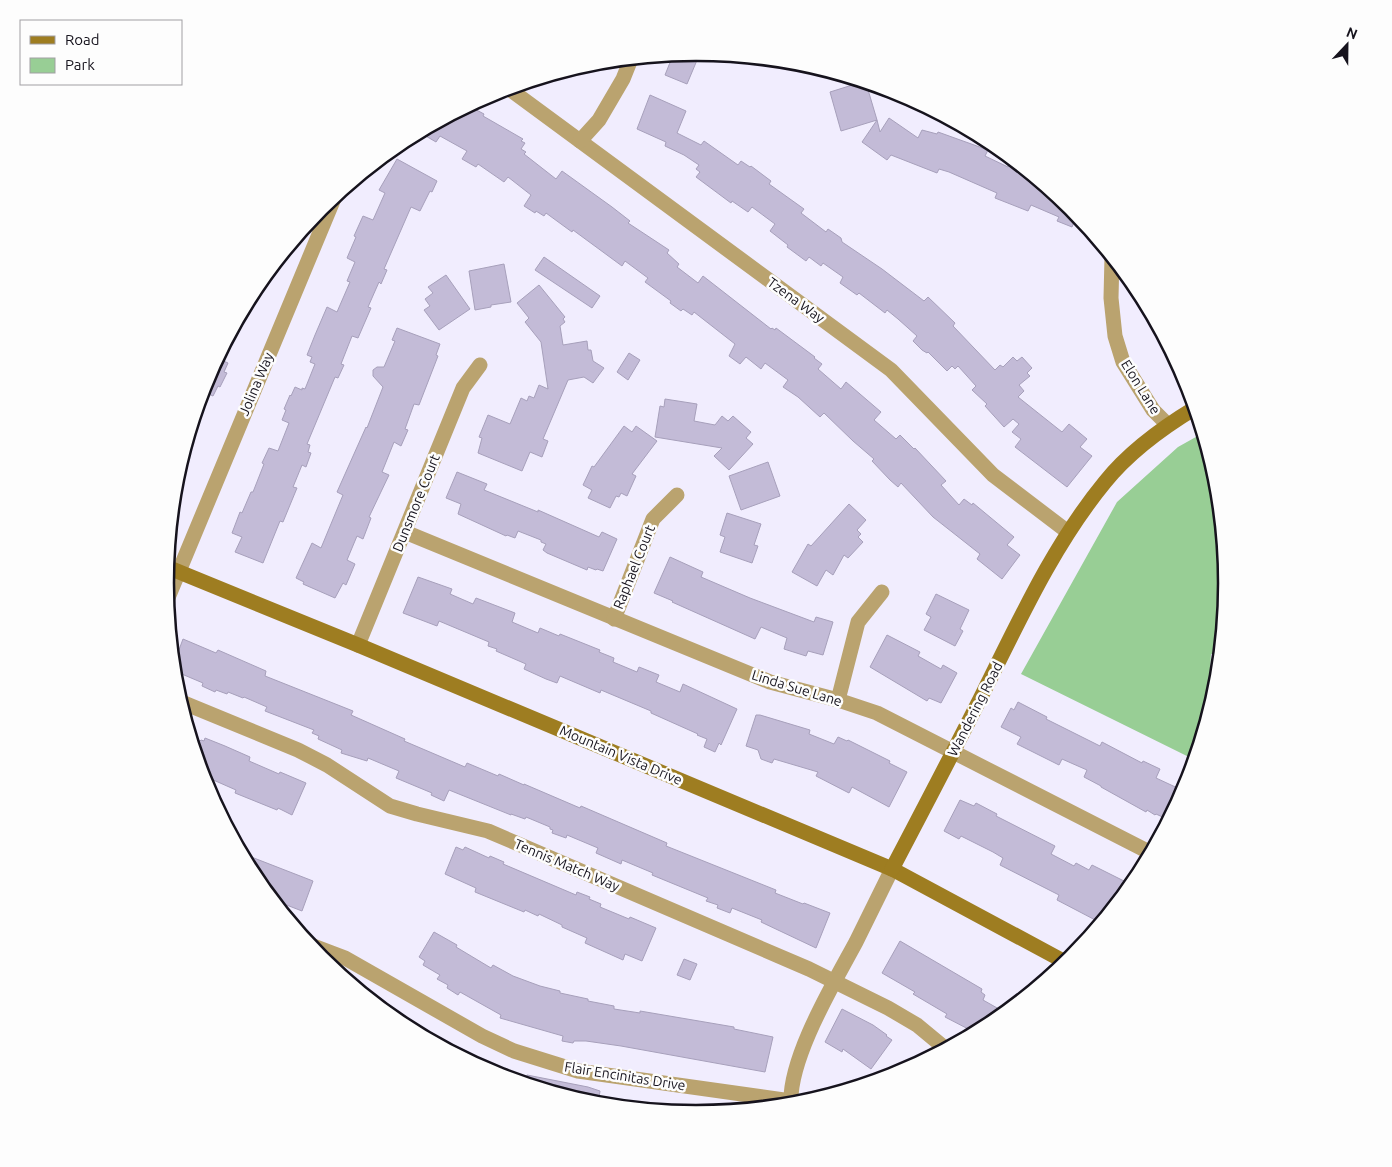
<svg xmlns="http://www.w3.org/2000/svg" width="1392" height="1167" viewBox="0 0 1392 1167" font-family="Ubuntu,sans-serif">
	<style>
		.green { fill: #98ce95 }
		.building { fill: #c3bbd7; stroke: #a7a0bb }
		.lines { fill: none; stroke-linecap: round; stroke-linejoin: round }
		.street { stroke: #baa36f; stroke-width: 15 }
		.secondary { stroke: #9e7d21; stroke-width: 15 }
		.labels { text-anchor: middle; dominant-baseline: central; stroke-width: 5; stroke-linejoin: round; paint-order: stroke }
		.street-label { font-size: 14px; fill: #16131d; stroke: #fdfdfd }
		.rim { fill: none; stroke: #16131d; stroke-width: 2.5 }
	</style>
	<rect width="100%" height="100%" fill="#f1edfe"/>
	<!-- green -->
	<path class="green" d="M1203,433L1217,480L1227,584L1220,653L1211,654L1207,719L1195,760L1021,674L1117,502L1178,447Z"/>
	<!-- building -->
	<g class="building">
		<path d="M696,52L700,53L687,84L665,75L673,55Z"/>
		<path d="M862,82L866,83L877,120L841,131L830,92Z"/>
		<path d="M650,95L686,111L677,133L701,145L704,141L738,165L741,161L750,167L751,166L771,181L769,184L804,209L801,213L826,232L828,229L841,238L842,242L882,269L924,301L928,297L955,323L953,326L995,370L1000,365L1003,367L1013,357L1017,361L1022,357L1032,368L1027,373L1030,376L1019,385L1024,391L1018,397L1062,432L1069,424L1087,439L1080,447L1092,456L1067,487L1015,447L1021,439L1012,432L1019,424L1013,419L1004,427L985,406L987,404L972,390L976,386L958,366L955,369L952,366L947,371L928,352L927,353L922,350L913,341L917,336L898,319L887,310L885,313L859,293L857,295L840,283L843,277L823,263L821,266L809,257L806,261L787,247L788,245L770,231L775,224L752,207L748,212L732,201L731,203L696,177L700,172L696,169L699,165L684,155L665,146L666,142L637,129Z"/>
		<path d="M469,106L484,114L483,116L523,139L521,141L525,143L521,149L526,152L524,154L556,179L562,171L612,207L630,221L628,223L669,250L667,253L679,264L677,267L698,283L703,276L771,329L772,328L775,330L776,328L815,357L814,358L822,364L818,369L841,389L846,382L881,412L874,420L896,439L900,435L914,449L915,448L946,481L941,485L959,505L964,499L972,505L973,503L1014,537L1007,545L1020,555L1002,579L977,559L980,554L933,517L901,483L898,487L890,480L872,461L874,459L853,441L824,413L820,417L798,397L783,387L788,380L765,363L761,369L746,357L740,364L729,356L735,344L694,312L692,315L683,309L681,311L670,303L671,301L645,282L648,278L625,261L622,266L573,230L572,232L546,213L544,216L536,211L535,213L524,206L531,195L508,177L504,182L478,164L476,167L462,159L467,151L440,136L436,142L424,135L427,129L426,128Z"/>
		<path d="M889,118L918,138L922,130L937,134L938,132L988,150L985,156L1008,167L1010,162L1021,167L1072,208L1077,215L1072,227L1057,221L1059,217L1031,205L1028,211L995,198L997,193L949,172L939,169L937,173L891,155L887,160L862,142L877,120L880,132Z"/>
		<path d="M397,159L437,181L432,192L430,191L420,211L411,207L384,269L387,270L381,284L379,282L368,307L371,308L358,338L352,336L341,364L344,365L338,378L335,377L307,444L310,445L308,452L311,453L306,467L302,465L293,487L297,488L283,522L280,521L263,563L235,552L242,537L232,533L240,512L242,513L251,492H253L264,464L262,463L269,448L278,451L289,423L282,420L286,410L284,409L290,395L291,396L295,387L302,390V388L305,389L315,364L310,362L312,357L307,355L315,335L327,307L337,312L350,282L347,281L355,262L347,258L356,237L354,236L363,216L373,220L385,193L379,190Z"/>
		<path d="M544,257L600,296L592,308L535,270Z"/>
		<path d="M504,264L511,302L491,305V307L475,310L469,271Z"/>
		<path d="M446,275L470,309L439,330L424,310L430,306L425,299L433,293L428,287Z"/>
		<path d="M539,285L565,317L563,319L565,322L560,326L563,345L587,341L588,350H591L593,361L604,368L593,383L584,377L568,380L543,439L548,441L542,457L530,452L522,471L478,453L482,438L479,437L488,415L510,424L521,398L527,401L529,396L534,398L539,385L548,389L541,342L525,322L529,318L517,303Z"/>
		<path d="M397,328L440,344L436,355L438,356L419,405L414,404L405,429L408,430L401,446L394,442L382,472L389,475L369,517L371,518L363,539L357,536L347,560L355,564L346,585L343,583L335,598L303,584L304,582L296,578L312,543L321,548L343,495L337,492L366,427L367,428L383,387L373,376V370L377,367H384L395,341L392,340Z"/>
		<path d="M629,353L640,360L628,380L617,372Z"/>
		<path d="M217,358L228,363L224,372L227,373L220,387L218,386L213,396L202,391L206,380Z"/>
		<path d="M665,399L697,404L694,421L715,425L722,416L728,421L733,416L751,432L746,438L753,444L729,470L714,456L722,448L655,437L660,406L664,407Z"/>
		<path d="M624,426L632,432L636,426L657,441L632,474L636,476L627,496L621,493L619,497L616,496L610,508L588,498L592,490L583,485L592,466L594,467Z"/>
		<path d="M768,462L780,496L741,510L729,476Z"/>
		<path d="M457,472L487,484L484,490L538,512V510L599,537L602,532L617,539L603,571L597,569L596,570L588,567L587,570L547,553L543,550L546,544L541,542V540L518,531L515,538L507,535L506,536L458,514L461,504L446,498Z"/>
		<path d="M849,504L866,520L857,530L861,534L858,537L863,542L848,558L844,555L833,575L826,570L817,586L792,572L808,544L811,546Z"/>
		<path d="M727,513L761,524L754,545L758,546L752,563L720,552L725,537L720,535Z"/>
		<path d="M670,557L703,572L701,577L750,598L814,622L816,617L833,622L823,655L808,651L806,656L784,649L787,638L761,627L755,639L672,602L673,601L654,593Z"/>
		<path d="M418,577L452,589L450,594L473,604L476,598L515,613L512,622L538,633L540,628L559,636L560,634L600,650L599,652L614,658L613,662L637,672L639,667L659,675L656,682L680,692L683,684L737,709L721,745L719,743L715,752L704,747L707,739L697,735L698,734L651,713V711L601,690L600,693L560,676L557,683L546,679L524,669L526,664L496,651L497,649L488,646L489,642L439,621L437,626L403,613Z"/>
		<path d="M936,594L969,610L960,629L963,631L955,646L924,630L931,617L926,614Z"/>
		<path d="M887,635L920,652L918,656L941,669L943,665L957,673L941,703L929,698L927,701L870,667Z"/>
		<path d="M183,639L216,653L218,650L266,671L265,676L353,711L351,715L405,739L404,741L465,767L467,763L498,776L499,774L524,785V784L580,808L581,806L667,843L666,846L776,890L775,893L803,904L804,903L830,913L816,948L761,922L762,920L732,908L730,913L717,908L718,905L706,901L708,898L652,875L653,873L622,860L621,864L596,853L598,848L567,835L566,838L552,833L553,830L550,829V827L526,817L525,819L511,814V815L449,790L444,801L431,795L432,793L396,778L399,771L368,758L367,761L341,753L342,750L318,739L319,736L312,733L314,730L265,711L267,707L244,697L243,698L228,692L227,694L216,690L215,692L202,686L203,683L177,672L178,668L173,666Z"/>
		<path d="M1018,702L1047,717L1046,719L1100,746L1102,742L1142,763L1143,761L1160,769L1156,778L1184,791L1169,820L1156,814L1155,815L1147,810L1146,812L1101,787V786L1084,777L1087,770L1062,759L1059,765L1017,744L1021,737L1001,727L1011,708L1014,710Z"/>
		<path d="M756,715H760L810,730L809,734L834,744L838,737L847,741L848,740L890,761L889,763L907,772L889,807L852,787L849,793L816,776L818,772L774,759L772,763L761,759L758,750L746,746Z"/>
		<path d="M190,737L200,741L201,740L204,741L205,738L225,746L250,757L249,761L279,774L280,772L306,783L292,815L278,808L277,810L235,793L236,790L202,775Z"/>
		<path d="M960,800L974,806L976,803L997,814L996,816L1055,846L1051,854L1074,866L1076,863L1089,870L1092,865L1132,885L1101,923L1057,900L1059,895L1000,865L1003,858L993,852L961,836L959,839L944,831Z"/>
		<path d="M456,847L463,850L465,847L489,858L490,856L504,862L503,864L576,895L577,892L590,897L589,899L601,904L600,907L629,919L630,917L656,928L642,961L625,954L623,960L585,943L587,938L562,927V925L539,914L538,916L525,910L524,912L475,892L476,888L445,874Z"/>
		<path d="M241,853L313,881L302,911L271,899L254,878Z"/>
		<path d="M434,932L457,945L456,947L491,968L493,965L513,976L540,986L560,991V993L588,999V1001L614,1006V1009L640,1013V1011L734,1027V1029L773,1037L765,1072L621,1046L586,1041H574L573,1043L562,1041L563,1036L500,1018L501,1015L460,992L458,995L447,988L448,985L437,979L440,975L423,965L425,961L419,957Z"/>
		<path d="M900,941L982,989L981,992L985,995L983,1000L1006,1013L991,1025L976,1033L945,1017L947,1014L913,994L915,992L882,973Z"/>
		<path d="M684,959L697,964L690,980L677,975Z"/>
		<path d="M842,1009L873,1025L887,1035L886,1036L892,1040L871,1069L843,1049L842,1052L825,1042Z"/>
		<path d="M527,1075L588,1087L600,1091L598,1105L525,1084Z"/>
	</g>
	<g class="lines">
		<!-- street -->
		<g class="street">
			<path d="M508,88L891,370L993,475L1068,532"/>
			<path d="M580,141L599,120L623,79L631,59"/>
			<path d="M1112,257L1111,298L1115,336L1123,362L1153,410L1168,425"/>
			<path d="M405,532L770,682L838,700L877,713L1151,853"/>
			<path d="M167,600L335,196"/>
			<path d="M614,619L653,519L677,495"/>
			<path d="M358,645L463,388L480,365"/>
			<path d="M838,700L858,622L882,592"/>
			<path d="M179,701L298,750L327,765L390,806L417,814L488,831L809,969L888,1008L917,1025L946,1049"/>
			<path d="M308,944L345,958L482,1036L514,1051L578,1071L791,1101"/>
			<path d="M791,1105C788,1059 834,983 856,942C868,918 880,893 892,869"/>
		</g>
		<!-- secondary -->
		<g class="secondary">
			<path d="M167,567L358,645L892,869L1067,963"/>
			<path d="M892,869C923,810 954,751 984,691C1020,619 1054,544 1105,482C1129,452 1162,428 1195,408"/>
		</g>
	</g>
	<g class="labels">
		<!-- street labels -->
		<g class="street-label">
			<text transform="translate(796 300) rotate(36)">Tzena Way</text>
			<text transform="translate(256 384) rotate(-67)">Jolina Way</text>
			<text transform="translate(1141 387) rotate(58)">Elon Lane</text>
			<text transform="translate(416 503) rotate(-68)">Dunsmore Court</text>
			<text transform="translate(634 567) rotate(-68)">Raphael Court</text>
			<text transform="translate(797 688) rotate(17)">Linda Sue Lane</text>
			<text transform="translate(975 709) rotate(-63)">Wandering Road</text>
			<text transform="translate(621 755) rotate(23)">Mountain Vista Drive</text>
			<text transform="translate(567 865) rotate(23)">Tennis Match Way</text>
			<text transform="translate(625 1076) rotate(9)">Flair Encinitas Drive</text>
		</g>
	</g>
	<!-- crop -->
	<path d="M0 0H1392V1167H0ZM174 583a522 522 0 1 1 1044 0a522 522 0 1 1-1044 0Z" fill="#fdfdfd" fill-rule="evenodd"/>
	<path class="rim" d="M174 583a522 522 0 1 1 1044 0a522 522 0 1 1-1044 0Z"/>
	<!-- legend -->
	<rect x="20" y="20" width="162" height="65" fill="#fdfdfd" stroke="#a19fa3"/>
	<rect x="30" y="36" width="25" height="8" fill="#9e7d21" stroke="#a19fa3"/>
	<text x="65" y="45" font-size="15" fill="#16131d">Road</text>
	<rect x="30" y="58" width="25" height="15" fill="#98ce95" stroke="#a19fa3"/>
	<text x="65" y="70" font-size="15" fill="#16131d">Park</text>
	<!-- north arrow -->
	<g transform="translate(1347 45) rotate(22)" stroke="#fdfdfd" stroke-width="4" paint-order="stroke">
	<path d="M0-4L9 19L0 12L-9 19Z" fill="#16131d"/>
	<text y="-8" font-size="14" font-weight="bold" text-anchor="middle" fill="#16131d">N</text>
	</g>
</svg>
